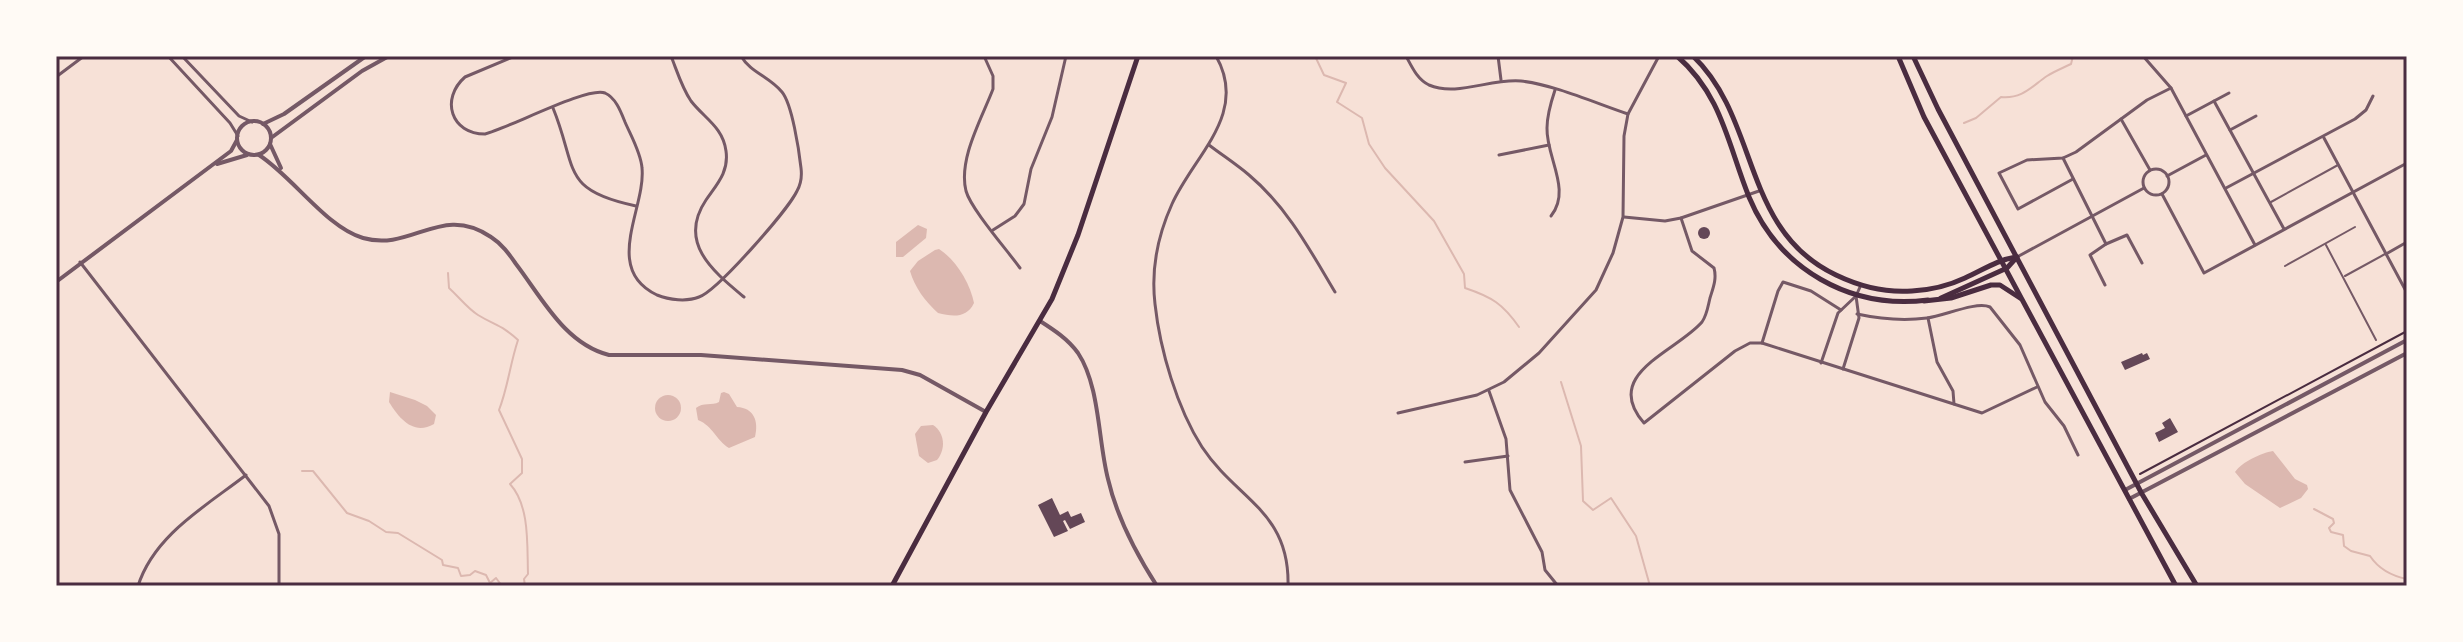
<svg xmlns="http://www.w3.org/2000/svg" width="2463" height="642" viewBox="0 0 2463 642" font-family="Manrope,sans-serif">
	<style>
		.water { fill: #dcb8b0 }
		.lines { fill: none; stroke-linecap: round; stroke-linejoin: round }
		.stream { stroke: #dcb8b0; stroke-width: 2 }
		.building { fill: #644757 }
		.path { stroke: #4a2c40; stroke-width: 2 }
		.service { stroke: #755966; stroke-width: 2 }
		.minor { stroke: #755966; stroke-width: 3 }
		.tertiary { stroke: #755966; stroke-width: 4 }
		.secondary { stroke: #4a2c40; stroke-width: 5 }
		.primary { stroke: #4a2c40; stroke-width: 5 }
		.neatline { fill: none; stroke: #4a2c40; stroke-width: 3 }
	</style>
	<rect width="100%" height="100%" fill="#f7e1d7"/>
	<!-- water -->
	<g class="water">
		<path d="M918,225L927,229L926,238L903,257H896V242Z"/>
		<path d="M939,249C956,260 970,283 974,303C967,318 953,317 938,313C925,301 915,288 910,271L918,261L935,250Z"/>
		<path d="M390,392L415,400L427,406L436,415L434,424C413,436 399,418 389,402Z"/>
		<path d="M724,392L729,394L737,407C754,408 759,421 755,437L729,448C716,440 713,426 698,420L696,408C703,402 712,406 719,402L721,393Z"/>
		<circle cx="668" cy="408" r="13"/>
		<path d="M933,425C945,433 946,449 937,460L928,463L919,456L915,434L921,426Z"/>
		<path d="M2273,451L2295,479L2307,485L2308,489L2301,498L2280,508L2245,484L2235,472C2242,462 2261,453 2273,451Z"/>
	</g>
	<g class="lines">
		<!-- stream -->
		<g class="stream">
			<path d="M1315,56L1324,75L1346,83L1337,102L1362,118L1369,144L1385,168L1434,221L1464,274L1465,288C1492,297 1503,304 1519,327"/>
			<path d="M1964,123L1976,118L2001,97C2022,99 2031,87 2047,76C2055,71 2063,68 2071,64L2073,56"/>
			<path d="M448,273L449,288C458,296 468,309 478,315C496,326 502,325 518,340C510,364 508,387 499,410L522,459V473L510,484C530,506 527,545 528,574L524,579L525,586"/>
			<path d="M1561,382L1581,446L1583,501L1593,510L1611,498L1636,536L1650,586"/>
			<path d="M302,471H313L347,513L369,521L386,532L398,533L442,560L443,565L458,568L461,576L470,575L475,571L486,575L490,583L496,578L502,586"/>
			<path d="M2314,509L2333,519L2334,523L2329,528L2331,532L2343,535L2344,546L2351,551L2370,556C2378,568 2392,576 2407,579"/>
		</g>
	</g>
	<!-- building -->
	<g class="building">
		<circle cx="1704" cy="233" r="6"/>
		<path d="M2142,353L2143,355L2147,353L2150,359L2125,370L2121,362Z"/>
		<path d="M2170,418L2178,432L2159,442L2155,433L2165,428L2162,423Z"/>
		<path d="M1052,498L1060,515L1068,511L1071,517L1081,513L1085,522L1070,529L1065,520L1063,521L1068,531L1054,537L1038,505Z"/>
	</g>
	<g class="lines">
		<!-- path -->
		<path class="path" d="M2140,474L2407,331"/>
		<!-- service -->
		<g class="service">
			<path d="M2271,202L2338,165"/>
			<path d="M2326,245L2376,340"/>
			<path d="M2285,266L2355,227"/>
			<path d="M2345,276L2385,254"/>
		</g>
		<!-- minor -->
		<g class="minor">
			<path d="M168,56L230,123L238,136"/>
			<path d="M182,56L239,116L252,122"/>
			<path d="M515,56L465,77C440,99 451,134 485,134C509,128 588,86 605,93C616,98 621,112 625,122C631,136 641,153 642,168C646,208 602,269 657,295C669,300 687,302 699,297C717,291 788,210 797,191C801,184 802,176 801,168C799,150 792,104 782,92C770,77 750,72 741,56"/>
			<path d="M671,56C677,71 682,88 691,101C704,118 723,127 726,151C729,172 717,184 706,200C677,243 714,272 744,297"/>
			<path d="M984,56L993,76V89C982,118 958,159 966,191C971,209 1007,250 1020,268"/>
			<path d="M1216,56C1249,114 1194,155 1172,204C1158,235 1151,270 1155,304C1160,350 1177,408 1202,447C1237,500 1290,511 1288,586"/>
			<path d="M1406,56C1412,67 1417,79 1429,85C1457,97 1491,78 1521,81C1555,85 1595,103 1628,114"/>
			<path d="M1498,56L1501,80"/>
			<path d="M2143,56L2171,88L2255,245"/>
			<path d="M56,77L84,56"/>
			<path d="M2214,101L2284,229"/>
			<path d="M553,108C578,169 560,190 636,206"/>
			<path d="M2186,116L2229,93"/>
			<path d="M2121,119L2150,170"/>
			<path d="M2230,130L2256,116"/>
			<path d="M2324,138L2407,293"/>
			<path d="M1209,145C1222,155 1236,164 1249,175C1287,207 1310,250 1335,292"/>
			<path d="M1499,155L1549,145"/>
			<path d="M2063,158L2106,244L2127,235L2142,263"/>
			<circle cx="2156" cy="182" r="13"/>
			<path d="M2167,176L2206,155"/>
			<path d="M2073,179L2018,209L1999,173L2027,160L2063,158L2076,152L2147,100L2171,88"/>
			<path d="M2226,188L2355,119L2366,110L2373,96"/>
			<path d="M2162,194L2204,273L2407,163"/>
			<path d="M1551,216C1572,190 1546,157 1547,128C1547,115 1551,102 1555,90"/>
			<path d="M1624,217L1665,221L1681,218L1759,191"/>
			<path d="M1681,218L1692,251L1714,268C1717,279 1713,288 1710,298C1708,306 1707,315 1702,322C1676,352 1601,374 1644,423L1735,351L1750,343H1762L1982,413L2037,387"/>
			<path d="M993,230L1015,216L1024,204L1031,169L1052,117L1066,56"/>
			<path d="M2386,254L2407,242"/>
			<path d="M2017,257L2144,188"/>
			<path d="M80,262L269,506L279,534V586"/>
			<path d="M2105,285L2090,255L2106,244"/>
			<path d="M1857,314C1880,319 1904,321 1927,318C1944,316 1976,301 1990,307L2020,345L2045,402L2064,426L2078,455"/>
			<path d="M1928,318L1937,362L1953,391L1954,404"/>
			<path d="M1762,343L1778,291L1783,282L1811,291L1841,310"/>
			<path d="M1821,363L1838,313L1856,296L1860,287"/>
			<path d="M1843,369L1859,318L1856,296"/>
			<path d="M1489,391L1506,439L1510,490L1542,552L1545,570L1558,586"/>
			<path d="M1398,413L1477,395L1504,382L1539,353L1596,290L1613,253L1623,217L1624,136L1628,114L1659,56"/>
			<path d="M1465,462L1508,456"/>
			<path d="M138,586C154,535 206,506 246,475"/>
		</g>
		<!-- tertiary -->
		<g class="tertiary">
			<circle cx="254" cy="138" r="17"/>
			<path d="M263,124L284,114L366,56"/>
			<path d="M271,138L362,71L389,56"/>
			<path d="M270,144L281,168"/>
			<path d="M259,155C293,177 326,227 363,238C412,252 441,203 491,237C502,244 509,254 516,264C542,298 565,344 609,355H701L902,370L920,375L986,412"/>
			<path d="M217,164L247,155"/>
			<path d="M56,282L231,151L237,140"/>
			<path d="M1040,321C1054,330 1068,339 1078,353C1100,386 1098,441 1108,479C1117,518 1135,552 1157,586"/>
			<path d="M2125,490L2407,340"/>
			<path d="M2129,499L2407,353"/>
		</g>
		<!-- secondary -->
		<g class="secondary">
			<path d="M1677,56C1722,95 1728,145 1749,197C1779,269 1850,310 1928,300"/>
			<path d="M1693,56C1760,120 1741,230 1836,275C1859,286 1886,293 1912,291C1931,290 1948,286 1965,278C1983,270 1997,260 2016,257"/>
			<path d="M1941,298L2007,268L2017,257"/>
		</g>
		<!-- primary -->
		<g class="primary">
			<path d="M1898,56L1924,117L2176,586"/>
			<path d="M1913,56L1938,109L2142,494L2197,586"/>
			<path d="M1924,301L1951,298L1991,285H2000L2020,298"/>
			<path d="M892,586L986,412L1052,299L1078,235L1138,56"/>
		</g>
	</g>
	<!-- border -->
	<rect width="2463" height="642" fill="none" stroke="#fffaf5" stroke-width="116"/>
	<rect x="58" y="58" width="2347" height="526" class="neatline"/>
</svg>
